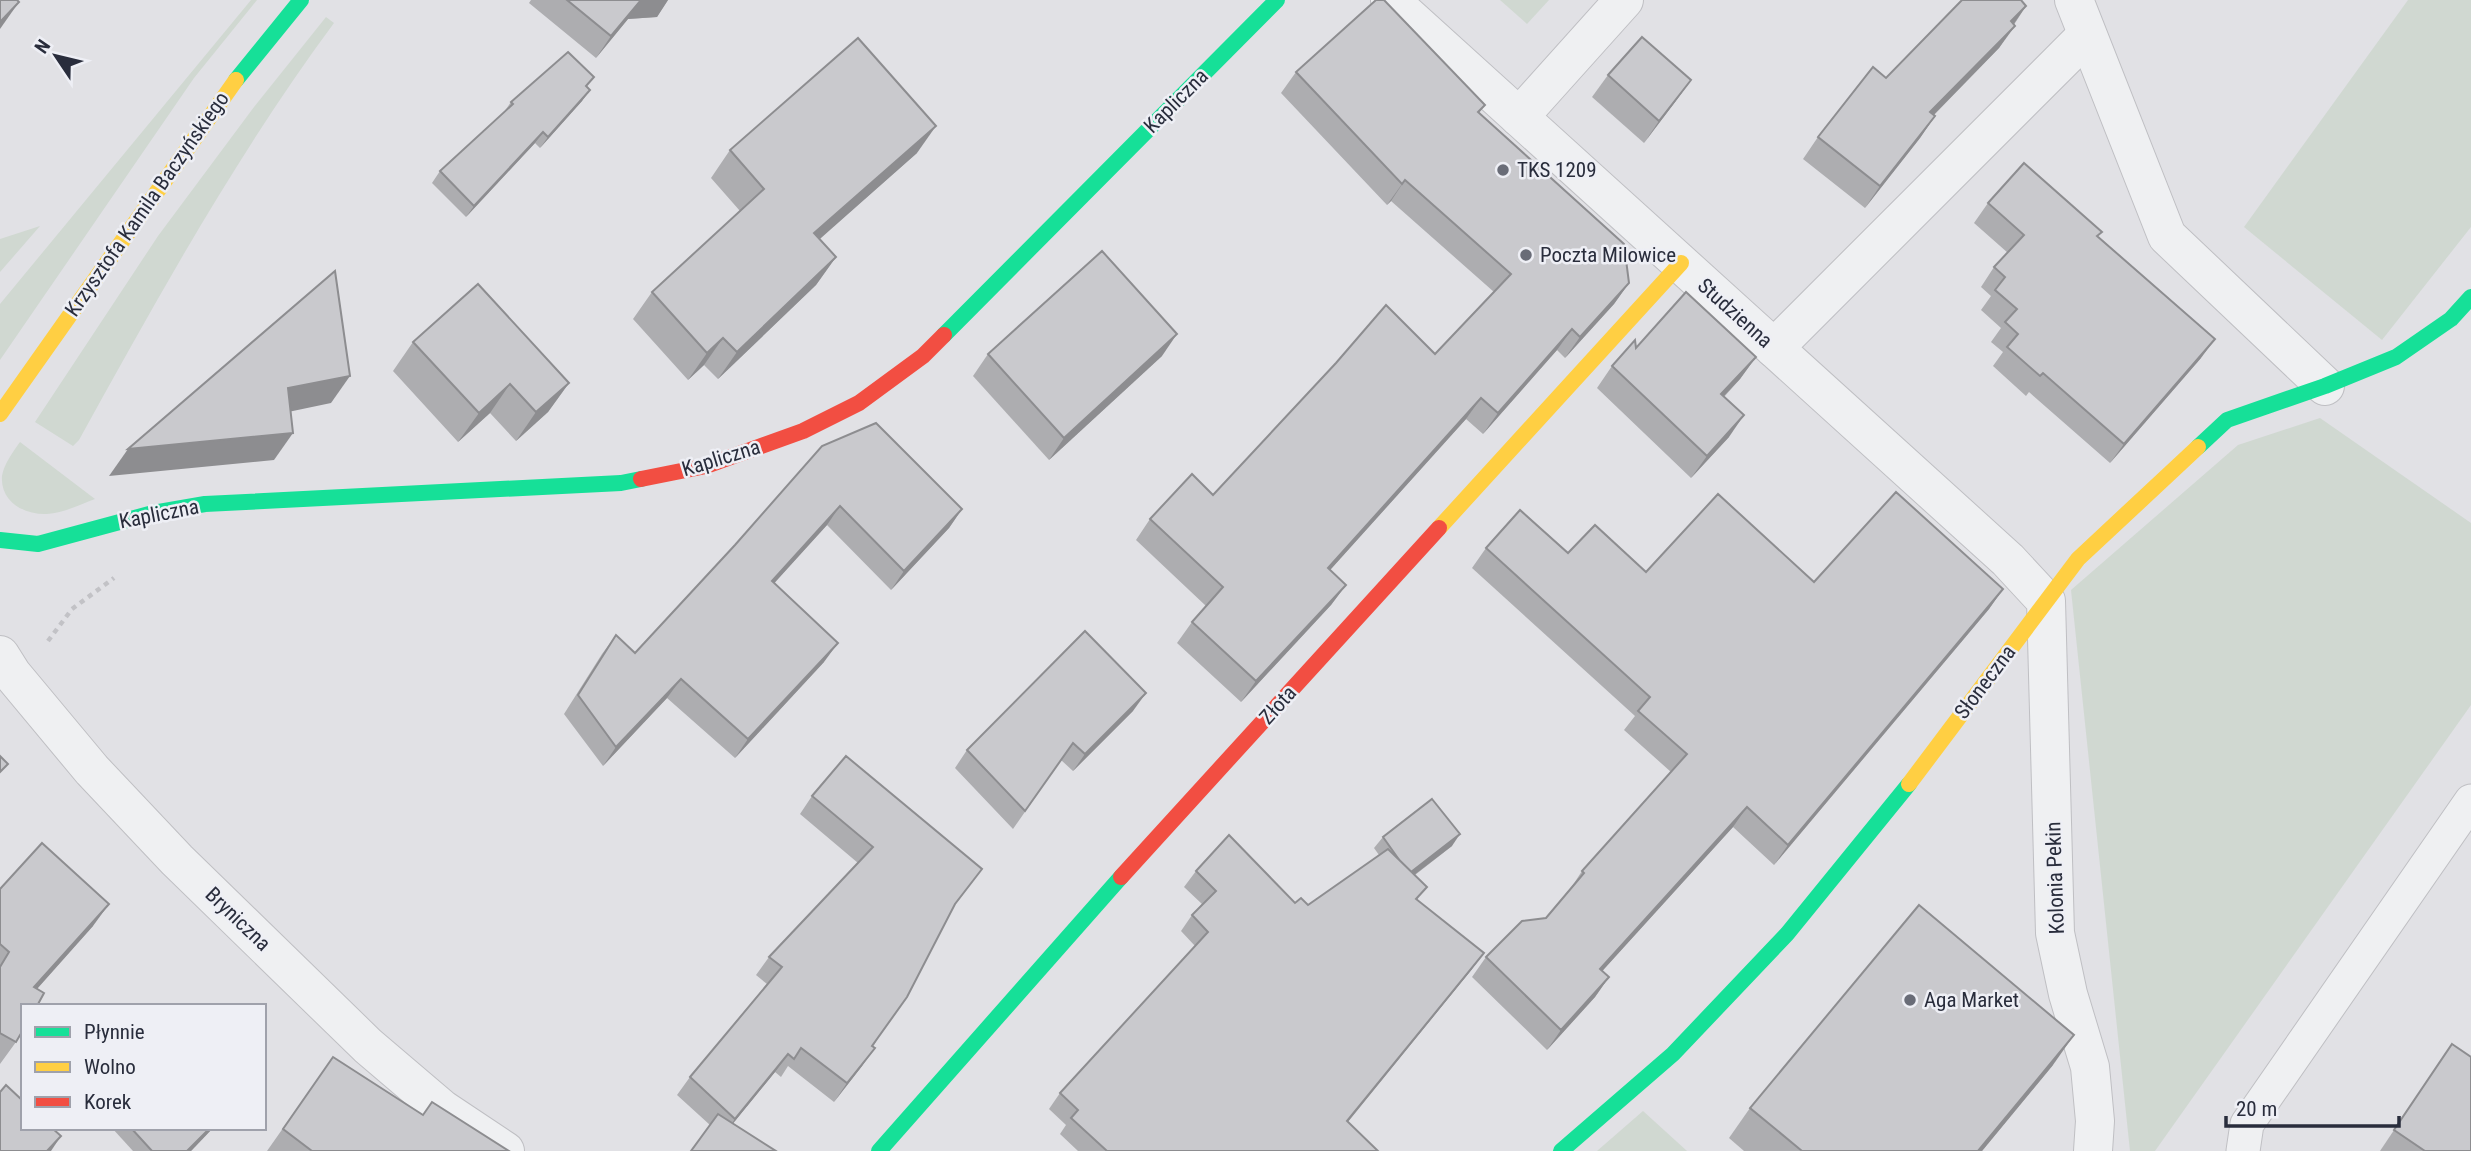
<svg xmlns="http://www.w3.org/2000/svg" width="2471" height="1151" viewBox="0 0 2471 1151" font-family="'Roboto Condensed',sans-serif">
	<style>
		.green { fill: #d0d8d1 }
		.lines { fill: none; stroke-linecap: round; stroke-linejoin: round }
		.lane-casing { stroke: #bfbfc3; stroke-width: 35 }
		.street-casing { stroke: #bfbfc3; stroke-width: 40 }
		.path { stroke: #c2c2c6; stroke-width: 4.5; stroke-dasharray: 5 5; stroke-linecap: butt }
		.lane { stroke: #eff0f2; stroke-width: 33 }
		.street { stroke: #eff0f2; stroke-width: 38 }
		.fast { stroke: #16e098; stroke-width: 16 }
		.slow { stroke: #ffcf43; stroke-width: 16 }
		.jam { stroke: #f24e42; stroke-width: 16 }
		.wall { fill: #adadb0 }
		.shaded-wall { fill: #8d8d90 }
		.building { fill: #c9c9cd; stroke: #8d8d90; stroke-width: 2 }
		.poi-dot { fill: #696c77; stroke: #eeeff5; stroke-width: 2.5 }
		.labels { text-anchor: middle; dominant-baseline: central; stroke-width: 5; stroke-linejoin: round; paint-order: stroke }
		.street-label { font-size: 21px; fill: #292d3c; stroke: #eeeff5 }
		.poi-label { font-size: 21px; fill: #292d3c; stroke: #eeeff5; text-anchor: start }
	</style>
	<rect width="100%" height="100%" fill="#e1e1e5"/>
	<!-- green -->
	<g class="green">
		<path d="M251,0H257L194,78L0,360V304Z"/>
		<path d="M1500,0H1549L1527,24Z"/>
		<path d="M2408,0H2471V227L2382,340L2244,227Z"/>
		<path d="M326,17L334,23C237,154 158,297 79,440L73,446L35,422L158,236L254,107Z"/>
		<path d="M40,226L0,272V239Z"/>
		<path d="M2320,418L2471,523V705L2155,1151H2130L2071,590L2238,445Z"/>
		<path d="M20,442L95,499C79,505 63,513 47,514C25,515 0,502 2,476C4,464 13,452 20,442Z"/>
		<path d="M1643,1111L1687,1151H1597Z"/>
	</g>
	<g class="lines">
		<defs>
			<path id="lane" d="M2243,1151L2247,1124L2471,801"/>
			<g id="street">
				<path d="M1390,0L2008,560L2046,601L2055,933L2068,994L2090,1067L2095,1121L2093,1151"/>
				<path d="M2074,0L2167,236L2325,386"/>
				<path d="M1519,117L1624,0"/>
				<path d="M1774,348L2087,35"/>
				<path d="M0,655L12,674L92,770L177,860L368,1046L442,1109L505,1151"/>
			</g>
		</defs>
		<!-- lane casing -->
		<use href="#lane" class="lane-casing"/>
		<!-- street casing -->
		<use href="#street" class="street-casing"/>
		<!-- path -->
		<path class="path" d="M48,641L72,609L114,578"/>
		<!-- lane -->
		<use href="#lane" class="lane"/>
		<!-- street -->
		<use href="#street" class="street"/>
		<!-- fast -->
		<g class="fast">
			<path d="M236,80L301,0"/>
			<path d="M944,335L1277,0"/>
			<path d="M2198,447L2227,420L2325,386L2396,357L2451,319L2471,297"/>
			<path d="M0,540L38,544L153,513L205,504L621,483L641,479"/>
			<path d="M879,1151L1121,877"/>
			<path d="M1561,1151L1673,1054L1787,934L1909,784"/>
		</g>
		<!-- slow -->
		<g class="slow">
			<path d="M0,414L236,80"/>
			<path d="M1439,528L1681,263"/>
			<path d="M1909,784L2078,559L2198,447"/>
		</g>
		<!-- jam -->
		<g class="jam">
			<path d="M641,479L706,466L803,431L859,403L923,356L944,335"/>
			<path d="M1121,877L1439,528"/>
		</g>
	</g>
	<!-- wall -->
	<g class="wall">
		<path d="M531,0H668L657,17L628,19L596,58L529,3Z"/>
		<path d="M2026,6L1999,48L1934,115L1935,116L1920,138L1865,208L1803,159L1818,137L1886,78Z"/>
		<path d="M1296,72L1485,105L1479,113L1629,283L1614,304L1565,358L1557,350L1483,434L1466,419L1330,570L1346,585L1331,605L1241,702L1177,643L1192,622L1206,606L1136,540L1150,519L1213,495L1435,354L1494,292L1391,201L1387,205L1281,93Z"/>
		<path d="M1608,75L1691,80L1675,102L1644,143L1592,97Z"/>
		<path d="M587,87L582,101L540,148L535,143L466,217L432,183L440,171L504,112L511,102Z"/>
		<path d="M730,150L917,153L819,239L836,257L816,285L718,379L704,365L688,380L633,319L652,292L740,211L711,178Z"/>
		<path d="M1988,203L2098,237L2201,358L2110,463L2029,392L2026,396L1993,366L2003,352L1991,342L2001,328L1981,310L1991,296L1981,287L1994,267L2008,253L1974,223Z"/>
		<path d="M413,342L569,383L548,412L516,441L490,413L458,442L393,371Z"/>
		<path d="M1636,348L1756,357L1740,379L1724,397L1729,437L1691,478L1597,388L1612,366Z"/>
		<path d="M988,354L1162,356L1049,460L973,376Z"/>
		<path d="M822,446L962,509L949,528L891,590L827,525L774,583L824,662L735,758L667,698L603,766L564,714L602,654L616,635L635,653L735,545Z"/>
		<path d="M1486,548L1568,553L1646,572L1814,582L2003,589L1989,609L1774,865L1733,827L1602,971L1609,977L1595,997L1547,1050L1472,977L1486,957L1546,918L1569,891L1582,871L1671,772L1624,730L1635,716L1472,568Z"/>
		<path d="M1133,711L1073,771L1061,760L1013,829L955,768L967,750Z"/>
		<path d="M812,796L982,869L952,909L862,1066L834,1102L788,1066L781,1077L775,1072L733,1123L710,1125L677,1095L690,1077L767,984L756,975L769,957L858,863L800,814Z"/>
		<path d="M1383,837L1452,846L1415,875L1418,900L1472,969L1348,1122L1378,1151H1078L1060,1134L1066,1125L1049,1109L1060,1093L1195,946L1181,931L1192,915L1202,904L1184,887L1196,871L1295,903L1308,905L1379,855L1374,848Z"/>
		<path d="M0,889L93,926L37,989L16,1042L0,1064Z"/>
		<path d="M333,1057L423,1115L509,1151H267Z"/>
		<path d="M2053,1065L1982,1151H1744L1729,1138L1750,1108Z"/>
		<path d="M2437,1066L2471,1151H2380Z"/>
		<path d="M112,1128H213L191,1151H133Z"/>
	</g>
	<!-- shaded-wall -->
	<g class="shaded-wall">
		<path d="M641,0H668L657,17L628,19L596,58L611,36Z"/>
		<path d="M19,2L0,29V22Z"/>
		<path d="M2026,6L2011,28V21Z"/>
		<path d="M2015,26L1999,48L1915,134L1930,112Z"/>
		<path d="M1691,80L1675,102L1644,143L1659,121Z"/>
		<path d="M590,90L582,101L540,148L548,137Z"/>
		<path d="M1935,116L1920,138L1865,208L1880,186Z"/>
		<path d="M936,126L917,153L795,261L814,233Z"/>
		<path d="M543,132L535,143L466,217L474,206Z"/>
		<path d="M1405,180L1391,201L1387,205L1402,184Z"/>
		<path d="M836,257L816,285L718,379L737,352Z"/>
		<path d="M1629,283L1614,304L1565,358L1580,337Z"/>
		<path d="M1572,329L1557,350L1483,434L1498,413Z"/>
		<path d="M1177,334L1162,356L1049,460L1064,438Z"/>
		<path d="M723,338L704,365L688,380L707,353Z"/>
		<path d="M2215,339L2201,358L2110,463L2124,444Z"/>
		<path d="M1756,357L1740,379L1705,416L1721,394Z"/>
		<path d="M350,376L331,403L269,416L288,388Z"/>
		<path d="M569,383L548,412L516,441L536,412Z"/>
		<path d="M510,384L490,413L458,442L479,413Z"/>
		<path d="M1481,398L1466,419L1313,589L1328,568Z"/>
		<path d="M1744,415L1729,437L1691,478L1707,456Z"/>
		<path d="M293,433L274,460L109,476L128,449Z"/>
		<path d="M840,506L827,525L759,600L772,581Z"/>
		<path d="M962,509L949,528L891,590L904,571Z"/>
		<path d="M1346,585L1331,605L1241,702L1256,681Z"/>
		<path d="M2003,589L1989,609L1774,865L1788,845Z"/>
		<path d="M838,643L824,662L735,758L748,739Z"/>
		<path d="M681,679L667,698L603,766L616,747Z"/>
		<path d="M1146,693L1133,711L1073,771L1085,754Z"/>
		<path d="M1747,807L1733,827L1586,989L1600,969Z"/>
		<path d="M1460,834L1452,846L1401,885L1409,873Z"/>
		<path d="M109,904L93,926L19,1009L34,987Z"/>
		<path d="M1484,953L1472,969L1335,1137L1347,1121Z"/>
		<path d="M1609,977L1595,997L1547,1050L1561,1030Z"/>
		<path d="M2074,1035L2053,1065L1982,1151H1978Z"/>
		<path d="M875,1048L862,1066L834,1102L847,1083Z"/>
		<path d="M788,1054L775,1072L722,1137L735,1119Z"/>
		<path d="M210,1128H213L191,1151H187Z"/>
		<path d="M61,1136L51,1151H47Z"/>
	</g>
	<!-- building -->
	<g class="building">
		<path d="M0,0H17L19,2L0,22Z"/>
		<path d="M567,0H641L611,36Z"/>
		<path d="M1376,0H1384L1485,105L1478,112L1624,244L1629,283L1580,337L1572,329L1498,413L1481,398L1328,568L1346,585L1256,681L1192,622L1223,587L1150,519L1192,474L1213,495L1336,363L1386,305L1435,354L1511,274L1405,180L1402,184L1296,72Z"/>
		<path d="M1962,0H2021L2026,6L2011,21L2015,26L1930,112L1935,116L1880,186L1818,137L1873,67L1886,78Z"/>
		<path d="M1642,37L1691,80L1659,121L1608,75Z"/>
		<path d="M858,38L936,126L814,233L836,257L737,352L723,338L707,353L652,292L764,189L730,150Z"/>
		<path d="M568,52L594,77L586,86L590,90L548,137L543,132L474,206L440,171L513,104L511,102Z"/>
		<path d="M2024,163L2102,232L2097,236L2215,339L2124,444L2043,373L2040,376L2007,347L2018,334L2005,322L2017,309L1995,290L2005,277L1994,267L2024,235L1988,203Z"/>
		<path d="M1102,251L1177,334L1064,438L988,354Z"/>
		<path d="M335,271L350,376L288,388L293,433L128,449Z"/>
		<path d="M478,284L569,383L536,412L510,384L479,413L413,342Z"/>
		<path d="M1686,292L1756,357L1721,394L1744,415L1707,456L1612,366L1635,340L1636,348Z"/>
		<path d="M876,423L962,509L904,571L840,506L772,581L838,643L748,739L681,679L616,747L578,695L616,635L635,653L735,545L822,446Z"/>
		<path d="M1896,492L2003,589L1788,845L1747,807L1600,969L1609,977L1561,1030L1486,957L1522,921L1546,918L1584,873L1582,871L1687,754L1638,711L1650,697L1486,548L1520,510L1568,553L1595,525L1646,572L1718,494L1814,582Z"/>
		<path d="M1085,631L1146,693L1085,754L1073,743L1025,811L967,750Z"/>
		<path d="M0,756L8,764L0,772Z"/>
		<path d="M846,756L982,869L955,904L907,997L872,1046L875,1048L847,1083L801,1048L794,1059L788,1054L735,1119L690,1077L782,967L769,957L873,847L812,796Z"/>
		<path d="M1432,799L1460,834L1411,872L1400,861L1383,837Z"/>
		<path d="M1229,835L1295,903L1301,898L1308,905L1388,849L1427,887L1416,899L1484,953L1347,1121L1378,1151H1107L1071,1118L1078,1110L1060,1093L1208,932L1192,915L1216,891L1196,871Z"/>
		<path d="M42,843L109,904L34,987L44,993L37,1006H23V1030L16,1042L0,1033V967L9,952L0,944V889Z"/>
		<path d="M1919,905L2074,1035L1978,1151H1802L1750,1108Z"/>
		<path d="M2452,1044L2471,1057V1151H2425L2394,1130Z"/>
		<path d="M333,1057L423,1115L432,1102L509,1151H312L283,1129Z"/>
		<path d="M6,1085L23,1101V1128H52L61,1136L47,1151H0V1092Z"/>
		<path d="M718,1114L776,1151H691Z"/>
		<path d="M131,1128H210L187,1151H152Z"/>
	</g>
	<!-- markers -->
	<g class="poi-dot">
		<circle cx="1503" cy="170" r="7"/>
		<circle cx="1526" cy="255" r="7"/>
		<circle cx="1910" cy="1000" r="7"/>
	</g>
	<g class="labels">
		<!-- street labels -->
		<g class="street-label">
			<text transform="translate(1176 101) rotate(-45)">Kapliczna</text>
			<text transform="translate(147 204) rotate(-55)">Krzysztofa Kamila Baczyńskiego</text>
			<text transform="translate(1735 313) rotate(42)">Studzienna</text>
			<text transform="translate(721 458) rotate(-17)">Kapliczna</text>
			<text transform="translate(159 514) rotate(-11)">Kapliczna</text>
			<text transform="translate(1985 682) rotate(-53)">Słoneczna</text>
			<text transform="translate(1278 705) rotate(-48)">Złota</text>
			<text transform="translate(2055 878) rotate(-92)">Kolonia Pekin</text>
			<text transform="translate(238 919) rotate(44)">Bryniczna</text>
		</g>
		<!-- poi labels -->
		<g class="poi-label">
			<text x="1517" y="170">TKS 1209</text>
			<text x="1540" y="255">Poczta Milowice</text>
			<text x="1924" y="1000">Aga Market</text>
		</g>
	</g>
	<!-- legend -->
	<rect x="21" y="1004" width="245" height="126" fill="#eeeff5" stroke="#9fa1ab" stroke-width="2"/>
	<rect x="35" y="1027" width="35" height="10" fill="#16e098" stroke="#9fa1ab" stroke-width="2"/>
	<text x="84" y="1039" font-size="21" fill="#292d3c">Płynnie</text>
	<rect x="35" y="1062" width="35" height="10" fill="#ffcf43" stroke="#9fa1ab" stroke-width="2"/>
	<text x="84" y="1074" font-size="21" fill="#292d3c">Wolno</text>
	<rect x="35" y="1097" width="35" height="10" fill="#f24e42" stroke="#9fa1ab" stroke-width="2"/>
	<text x="84" y="1109" font-size="21" fill="#292d3c">Korek</text>
	<!-- north arrow -->
	<g transform="translate(56 56) rotate(305)" stroke="#eeeff5" stroke-width="5" paint-order="stroke">
	<path d="M0-5L12 26L0 18L-12 26Z" fill="#292d3c"/>
	<text y="-10" font-size="19" font-weight="bold" text-anchor="middle" fill="#292d3c">N</text>
	</g>
	<!-- scale -->
	<path d="M2226 1116v10h173v-10" fill="none" stroke="#292d3c" stroke-width="3.5"/>
	<text x="2236" y="1116" font-size="21" fill="#292d3c" stroke="#eeeff5" stroke-width="5" paint-order="stroke">20 m</text>
</svg>
